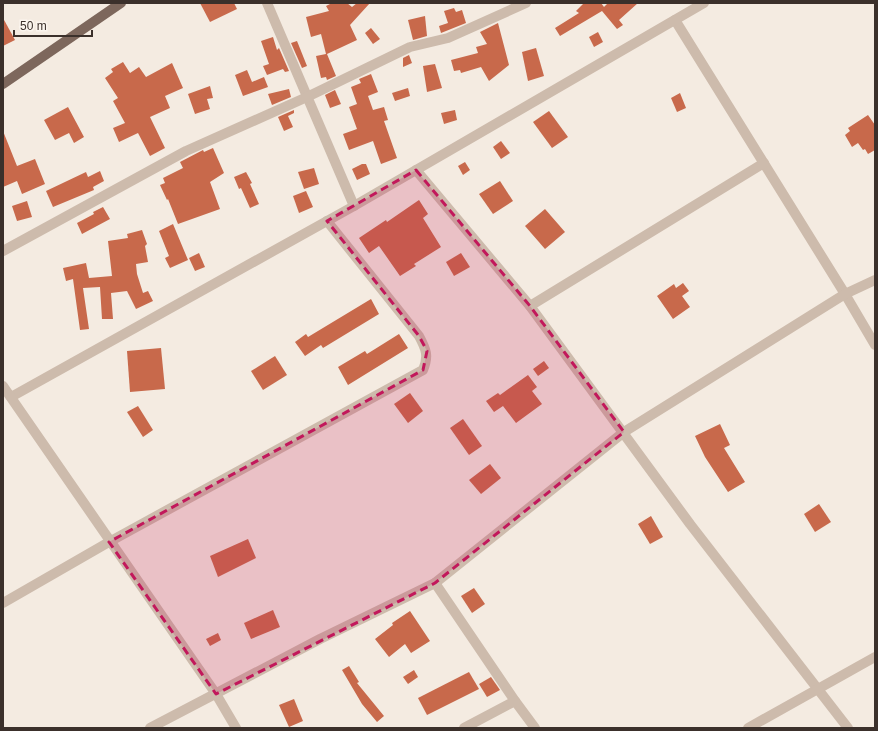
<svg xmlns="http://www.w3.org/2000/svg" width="878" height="731" viewBox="0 0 878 731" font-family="Arial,sans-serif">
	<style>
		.building { fill: #c8694b }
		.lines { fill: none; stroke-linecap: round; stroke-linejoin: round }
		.minor { stroke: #cdbbac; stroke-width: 10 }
		.tertiary { stroke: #cdbbac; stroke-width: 10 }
		.primary { stroke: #7d675c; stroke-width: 10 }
		.marked { fill: #c2185b; fill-opacity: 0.2; stroke: #c2185b; stroke-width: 3; stroke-dasharray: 8 5; stroke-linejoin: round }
	</style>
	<rect width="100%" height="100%" fill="#f4ebe1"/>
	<!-- building -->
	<g class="building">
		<path d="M200,3H234L237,9L210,22Z"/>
		<path d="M332,3H347L352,7L357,3H370L350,25L357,40L327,54L336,76L327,80L326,77L321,78L316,56L326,54L321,34L311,37L306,17L329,11L326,6Z"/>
		<path d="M584,3H601L604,7L608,3H638L619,20L623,25L617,29L602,11L560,36L555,28L579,13L576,11Z"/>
		<path d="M454,8L456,12L462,10L466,23L441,33L439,26L448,23L444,11Z"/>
		<path d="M425,16L427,36L413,40L408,20Z"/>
		<path d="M3,18L15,40L3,46Z"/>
		<path d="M498,23L509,65L489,81L481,67L461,73L460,70L454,71L451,60L478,53L476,47L487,44L480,32Z"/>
		<path d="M371,28L380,39L373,44L365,33Z"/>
		<path d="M598,32L603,42L594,47L589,37Z"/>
		<path d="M273,37L277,50L279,48L289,71L285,72L283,69L267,75L263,66L269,64L261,41Z"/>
		<path d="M297,41L307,66L302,68L291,43Z"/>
		<path d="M536,48L544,76L528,81L522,52Z"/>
		<path d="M409,55L412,63L403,67V58Z"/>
		<path d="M123,62L130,73L139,67L146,77L172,63L183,88L165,96L170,108L150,117L165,148L150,156L138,133L119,142L113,128L125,123L113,101L118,98L105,78L113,72L111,69Z"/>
		<path d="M435,64L442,88L427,92L423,66Z"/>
		<path d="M247,70L252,82L264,77L268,87L243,96L235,75Z"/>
		<path d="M371,74L378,92L368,96L373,110L384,107L388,120L384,121L397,158L381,164L373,141L349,150L343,134L357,129L349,107L357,104L351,87L361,83L359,79Z"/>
		<path d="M210,86L213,98L207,99L210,109L195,114L188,94Z"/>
		<path d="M408,88L410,96L395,101L392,93Z"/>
		<path d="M289,89L291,97L272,105L268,94Z"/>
		<path d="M335,90L341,104L330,108L325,95Z"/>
		<path d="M680,93L686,108L677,112L671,98Z"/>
		<path d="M68,107L84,137L74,143L69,133L55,140L44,120Z"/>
		<path d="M294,110V113L288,116L293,127L284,131L278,117Z"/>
		<path d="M455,110L457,120L444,124L441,113Z"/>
		<path d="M549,111L568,137L552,148L533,122Z"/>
		<path d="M868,115L875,125V150L868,154L865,149L863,150L858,143L852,147L845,135L850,131L848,128Z"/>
		<path d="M3,131L17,166L35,159L45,184L22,194L17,181L3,187Z"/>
		<path d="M501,141L510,153L501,159L493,147Z"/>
		<path d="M213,148L224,173L210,182L220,209L178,224L168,199L167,200L160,185L165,183L163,178L183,168L180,162L203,150L204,152Z"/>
		<path d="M465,162L470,170L463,175L458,166Z"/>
		<path d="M362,164H366L370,174L357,180L352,169Z"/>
		<path d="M314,168L319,184L304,189L298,172Z"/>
		<path d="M100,171L104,181L93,187L94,190L53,207L46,191L86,172L88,177Z"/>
		<path d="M246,172L252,183L250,184L259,204L250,208L241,188L239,189L234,177Z"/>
		<path d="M500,181L513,201L493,214L479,194Z"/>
		<path d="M306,191L313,207L299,213L293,196Z"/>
		<path d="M419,200L428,214L423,218L441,247L414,264L416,266L400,276L379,246L369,253L359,238L386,220L387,222Z"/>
		<path d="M27,201L32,217L17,221L12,206Z"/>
		<path d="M103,207L110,219L82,234L77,223L94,214L93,212Z"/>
		<path d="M545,209L565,232L545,249L525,226Z"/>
		<path d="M173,224L188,260L170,268L165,258L169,256L159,231Z"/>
		<path d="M142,230L147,244L145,246L148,262L136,264L137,274L143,293L148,291L153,301L136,309L127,291L111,293L113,319H102L100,287L83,288L89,329L80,330L73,279L66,281L63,268L86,263L89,278L112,276L108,241L128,238L127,234Z"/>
		<path d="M199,253L205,267L195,271L189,258Z"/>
		<path d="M461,253L470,267L454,276L446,262Z"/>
		<path d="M683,283L689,291L682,296L690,307L673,319L657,296L674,284L676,288Z"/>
		<path d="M371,299L379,314L323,348L321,345L305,356L295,342L306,334L308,337Z"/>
		<path d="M399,334L408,348L348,385L338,367L365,351L367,354Z"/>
		<path d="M161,348L165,389L130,392L127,351Z"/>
		<path d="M275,356L287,375L263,390L251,371Z"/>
		<path d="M544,361L549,368L538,376L533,369Z"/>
		<path d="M528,375L537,387L532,391L542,404L516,423L503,406L494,412L486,401L498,393L500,395Z"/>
		<path d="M410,393L423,411L408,423L394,404Z"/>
		<path d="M138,406L153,430L143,437L127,412Z"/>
		<path d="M463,419L482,446L469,455L450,428Z"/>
		<path d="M720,424L730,445L724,448L745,482L728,492L705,457L695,436Z"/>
		<path d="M490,464L501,478L481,494L469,480Z"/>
		<path d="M819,504L831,522L815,532L804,514Z"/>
		<path d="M651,516L663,537L650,544L638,524Z"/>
		<path d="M248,539L256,558L218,577L210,556Z"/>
		<path d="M474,588L485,604L472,613L461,596Z"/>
		<path d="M273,610L280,627L251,639L244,623Z"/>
		<path d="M410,611L430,641L411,653L405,644L389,657L375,639L393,625L392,623Z"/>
		<path d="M218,633L221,640L210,646L206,639Z"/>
		<path d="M349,666L359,682L357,683L384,716L377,722L362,704L342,670Z"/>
		<path d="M414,670L418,677L408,684L403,677Z"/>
		<path d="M469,672L479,689L427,715L418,698Z"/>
		<path d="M491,677L500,690L487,697L479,684Z"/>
		<path d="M294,699L303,721L289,727L279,705Z"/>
	</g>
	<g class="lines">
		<!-- minor -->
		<g class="minor">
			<path d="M267,3L354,206"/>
			<path d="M675,20L845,294L875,345"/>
			<path d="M416,170L530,306L690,524L848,728"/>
			<path d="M3,251L186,151L307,97L410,47L448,38L526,3"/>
			<path d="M530,306L764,163"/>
			<path d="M11,397L354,206L704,3"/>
			<path d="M435,583L624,432L845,294L875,280"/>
			<path d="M3,603L109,542L423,370C429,356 426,349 419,336L327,221"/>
			<path d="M150,728L320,639L435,583L515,701L535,728"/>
			<path d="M464,728L515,701"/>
			<path d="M748,728L875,657"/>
		</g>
		<!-- tertiary -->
		<path class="tertiary" d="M3,386L216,694L236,728"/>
		<!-- primary -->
		<path class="primary" d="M3,84L121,3"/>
	</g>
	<!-- marked area -->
	<path class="marked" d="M416,170L530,306L624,432L435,583L216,694L109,542L423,370L427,351L419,336L327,221Z"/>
	<!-- border -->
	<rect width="878" height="731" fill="none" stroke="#3b302b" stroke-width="8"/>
	<!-- scale -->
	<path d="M14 30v6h78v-6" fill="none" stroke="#3b302b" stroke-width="2"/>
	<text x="20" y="30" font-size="12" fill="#3b302b" stroke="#fbf5ee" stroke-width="3" paint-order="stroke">50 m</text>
</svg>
